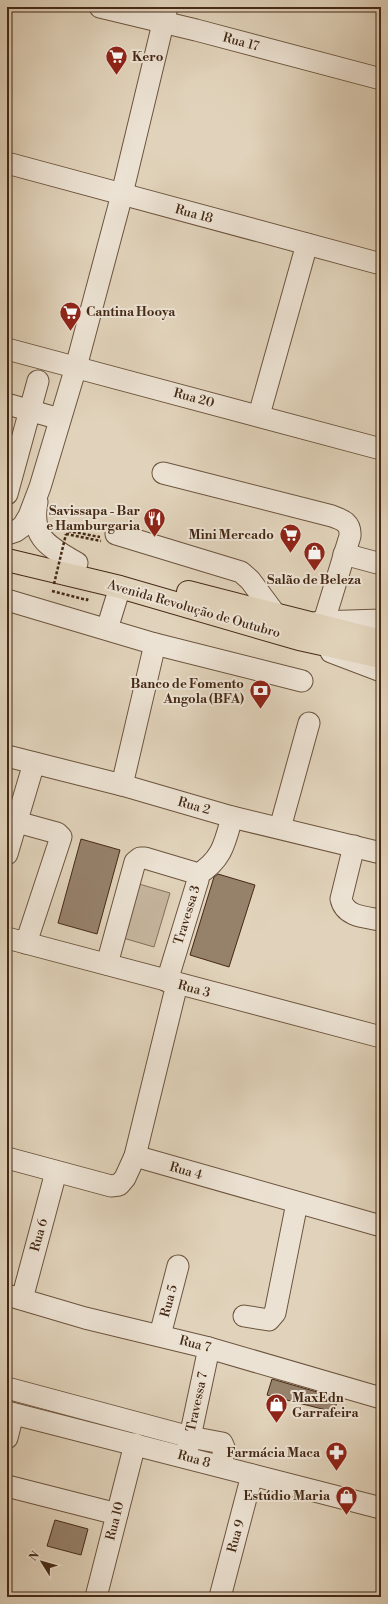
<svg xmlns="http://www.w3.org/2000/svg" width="388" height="1604" viewBox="0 0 388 1604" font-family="'Libre Bodoni',serif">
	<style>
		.green { fill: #c6b69f; stroke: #86705a }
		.building { fill: #96816b; stroke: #452915 }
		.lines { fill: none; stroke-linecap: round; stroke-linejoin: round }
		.minor-casing { stroke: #6c543e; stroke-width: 23 }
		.major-casing { stroke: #452915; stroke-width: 24 }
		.path { stroke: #452915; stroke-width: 2.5; stroke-dasharray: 3 2; stroke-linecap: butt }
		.minor { stroke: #ece2d3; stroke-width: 21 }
		.major { stroke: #e1d3bb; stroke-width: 22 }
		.path-bridge { stroke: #452915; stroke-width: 2.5; stroke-dasharray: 3 2; stroke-linecap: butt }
		.labels { text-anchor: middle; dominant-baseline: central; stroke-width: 4; stroke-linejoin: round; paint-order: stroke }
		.street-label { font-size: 13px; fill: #452915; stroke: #ece2d3 }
		.poi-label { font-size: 13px; font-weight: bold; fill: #452915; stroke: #ece2d3; text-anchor: end }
	</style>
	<rect width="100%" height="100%" fill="#e1d3bb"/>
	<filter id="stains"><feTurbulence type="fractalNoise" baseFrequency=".005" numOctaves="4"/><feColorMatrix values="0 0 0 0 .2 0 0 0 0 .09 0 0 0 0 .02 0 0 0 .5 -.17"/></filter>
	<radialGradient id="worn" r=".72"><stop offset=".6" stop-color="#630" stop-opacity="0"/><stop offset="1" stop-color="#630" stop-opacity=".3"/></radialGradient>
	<!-- green -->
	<path class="green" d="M139,884L170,893L154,947L123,938Z"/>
	<!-- building -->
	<g class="building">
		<path d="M81,839L120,850L97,934L58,923Z"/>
		<path d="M218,874L255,885L229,967L190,955L214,877Z"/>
		<path d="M272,1379L338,1398L334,1412L267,1395Z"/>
		<path d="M55,1520L88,1529L81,1555L47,1546Z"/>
	</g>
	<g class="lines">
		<defs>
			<g id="minor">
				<path d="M100,7L196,30L381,79"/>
				<path d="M7,163L381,264"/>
				<path d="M7,349L381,449"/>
				<path d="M7,404L60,419"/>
				<path d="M259,415L307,244"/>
				<path d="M163,473L332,516C343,520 351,523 350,536L324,621"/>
				<path d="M7,494L38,381"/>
				<path d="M37,502C30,539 50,547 77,563"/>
				<path d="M7,534L16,531L23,526L29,516L40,487L76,367L120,202L167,7"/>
				<path d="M116,534L241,572L250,580L276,615"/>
				<path d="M344,554L381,564"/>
				<path d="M7,600L155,644L302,681"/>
				<path d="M318,622L381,620"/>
				<path d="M107,629L120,587"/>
				<path d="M331,652L381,671"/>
				<path d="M7,756L122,785L232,817L381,853"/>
				<path d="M122,785L155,644"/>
				<path d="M17,822L57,833L61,837L26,943"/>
				<path d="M280,828L309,723"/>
				<path d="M354,846L341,899C345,917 365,917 381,920"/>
				<path d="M7,854L34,763"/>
				<path d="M197,875C222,860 225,843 232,817"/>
				<path d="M7,938L381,1037"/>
				<path d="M107,964L135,862L140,858H145L192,872L197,875L198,880L167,981"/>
				<path d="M135,1156L381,1226"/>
				<path d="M7,1158L111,1186L119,1185L125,1178L135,1156L177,984"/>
				<path d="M7,1295L85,1318L209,1348L381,1398"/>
				<path d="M22,1299L56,1172"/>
				<path d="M244,1316L269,1320L275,1313L297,1203"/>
				<path d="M160,1335L178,1266"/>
				<path d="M7,1388L190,1437L222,1443L225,1450L219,1466"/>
				<path d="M7,1412L381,1508"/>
				<path d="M7,1438L13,1414"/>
				<path d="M187,1451L209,1348"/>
				<path d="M7,1486L117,1514"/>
				<path d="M96,1597L135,1444"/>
				<path d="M220,1597L252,1475"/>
			</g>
			<g id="major">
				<path d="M7,560L120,587L299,639L381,657"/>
				<path d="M188,592L381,641"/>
			</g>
		</defs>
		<!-- minor casing -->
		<use href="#minor" class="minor-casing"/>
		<!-- major casing -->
		<use href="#major" class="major-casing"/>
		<!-- path -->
		<g class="path">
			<path d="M68,531L100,537"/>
			<path d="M66,534L101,541"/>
			<path d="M52,591L87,600L88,597"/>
		</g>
		<!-- minor -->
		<use href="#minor" class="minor"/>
		<!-- major -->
		<use href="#major" class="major"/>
		<!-- path-bridge -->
		<path class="path-bridge" d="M54,584L66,534"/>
	</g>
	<!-- icons -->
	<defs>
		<symbol id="supermarket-pin" viewBox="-11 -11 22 30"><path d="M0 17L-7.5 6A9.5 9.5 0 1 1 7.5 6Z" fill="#8f2418" stroke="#ece2d3"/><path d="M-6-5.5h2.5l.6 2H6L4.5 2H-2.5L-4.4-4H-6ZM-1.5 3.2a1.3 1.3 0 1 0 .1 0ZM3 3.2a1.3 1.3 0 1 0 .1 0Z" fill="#fff"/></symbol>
		<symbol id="restaurant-pin" viewBox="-11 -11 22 30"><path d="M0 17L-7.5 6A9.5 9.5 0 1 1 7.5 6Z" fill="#8f2418" stroke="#ece2d3"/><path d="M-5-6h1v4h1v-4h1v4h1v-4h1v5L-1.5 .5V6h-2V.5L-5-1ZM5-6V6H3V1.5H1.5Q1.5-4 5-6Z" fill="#fff"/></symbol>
		<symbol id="shop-pin" viewBox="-11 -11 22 30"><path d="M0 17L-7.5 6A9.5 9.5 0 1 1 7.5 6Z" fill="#8f2418" stroke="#ece2d3"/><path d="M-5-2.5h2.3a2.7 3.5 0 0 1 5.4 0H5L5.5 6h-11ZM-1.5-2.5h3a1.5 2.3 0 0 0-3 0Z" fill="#fff"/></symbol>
		<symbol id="bank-pin" viewBox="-11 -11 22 30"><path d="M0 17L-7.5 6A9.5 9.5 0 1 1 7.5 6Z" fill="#8f2418" stroke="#ece2d3"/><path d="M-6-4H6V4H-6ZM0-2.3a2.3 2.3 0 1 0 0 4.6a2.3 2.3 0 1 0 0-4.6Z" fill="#fff"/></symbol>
		<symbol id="pharmacy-pin" viewBox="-11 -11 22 30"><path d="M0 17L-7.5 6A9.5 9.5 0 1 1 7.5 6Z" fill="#8f2418" stroke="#ece2d3"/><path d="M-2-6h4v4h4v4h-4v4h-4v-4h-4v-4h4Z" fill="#fff"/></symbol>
	</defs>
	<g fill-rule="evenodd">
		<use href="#supermarket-pin" x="104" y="44" width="25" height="34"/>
		<use href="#supermarket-pin" x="58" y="300" width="25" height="34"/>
		<use href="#restaurant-pin" x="142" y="506" width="25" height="34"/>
		<use href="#supermarket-pin" x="278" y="522" width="25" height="34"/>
		<use href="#shop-pin" x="302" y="540" width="25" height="34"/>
		<use href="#bank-pin" x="248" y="678" width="25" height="34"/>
		<use href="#shop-pin" x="264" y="1392" width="25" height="34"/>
		<use href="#pharmacy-pin" x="324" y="1440" width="25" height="34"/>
		<use href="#shop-pin" x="334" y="1484" width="25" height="34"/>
	</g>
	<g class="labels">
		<!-- street labels -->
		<g class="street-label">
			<text transform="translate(241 42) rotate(15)">Rua 17</text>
			<text transform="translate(194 214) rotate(15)">Rua 18</text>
			<text transform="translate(194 398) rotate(15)">Rua 20</text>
			<text transform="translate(194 609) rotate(16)">Avenida Revolução de Outubro</text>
			<text transform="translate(194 806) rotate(16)">Rua 2</text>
			<text transform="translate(187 915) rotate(-73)">Travessa 3</text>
			<text transform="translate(194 989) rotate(15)">Rua 3</text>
			<text transform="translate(186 1171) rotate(16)">Rua 4</text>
			<text transform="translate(39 1235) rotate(-75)">Rua 6</text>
			<text transform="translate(169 1301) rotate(-75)">Rua 5</text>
			<text transform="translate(195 1344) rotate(14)">Rua 7</text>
			<text transform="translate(197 1402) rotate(-78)">Travessa 7</text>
			<text transform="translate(194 1459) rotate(15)">Rua 8</text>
			<text transform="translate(115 1521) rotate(-76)">Rua 10</text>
			<text transform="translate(236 1536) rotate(-75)">Rua 9</text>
		</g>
		<!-- poi labels -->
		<g class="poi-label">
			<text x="132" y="57" text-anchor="start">Kero</text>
			<text x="86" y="312" text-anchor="start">Cantina Hooya</text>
			<text x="140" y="511">Savissapa - Bar<tspan x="140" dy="15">e Hamburgaria</tspan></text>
			<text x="274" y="535">Mini Mercado</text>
			<text x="314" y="580" text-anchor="middle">Salão de Beleza</text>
			<text x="244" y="684">Banco de Fomento<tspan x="244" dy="15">Angola (BFA)</tspan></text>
			<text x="292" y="1398" text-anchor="start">MaxEdn<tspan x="292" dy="15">Garrafeira</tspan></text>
			<text x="320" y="1453">Farmácia Maca</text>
			<text x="330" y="1496">Estúdio Maria</text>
		</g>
	</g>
	<!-- margin -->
	<rect width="388" height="1604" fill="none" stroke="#e1d3bb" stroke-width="24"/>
	<rect x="8" y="8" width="372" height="1588" fill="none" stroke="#452915" stroke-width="2"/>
	<rect x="12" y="12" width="364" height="1580" fill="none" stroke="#452915"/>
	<!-- north arrow -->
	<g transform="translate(42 1562) rotate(307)" stroke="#ece2d3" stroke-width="3" paint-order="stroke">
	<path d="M0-3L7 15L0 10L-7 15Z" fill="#452915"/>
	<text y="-6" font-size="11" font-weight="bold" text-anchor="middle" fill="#452915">N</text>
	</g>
	<rect width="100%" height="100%" filter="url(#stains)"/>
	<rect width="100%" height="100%" fill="url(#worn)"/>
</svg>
